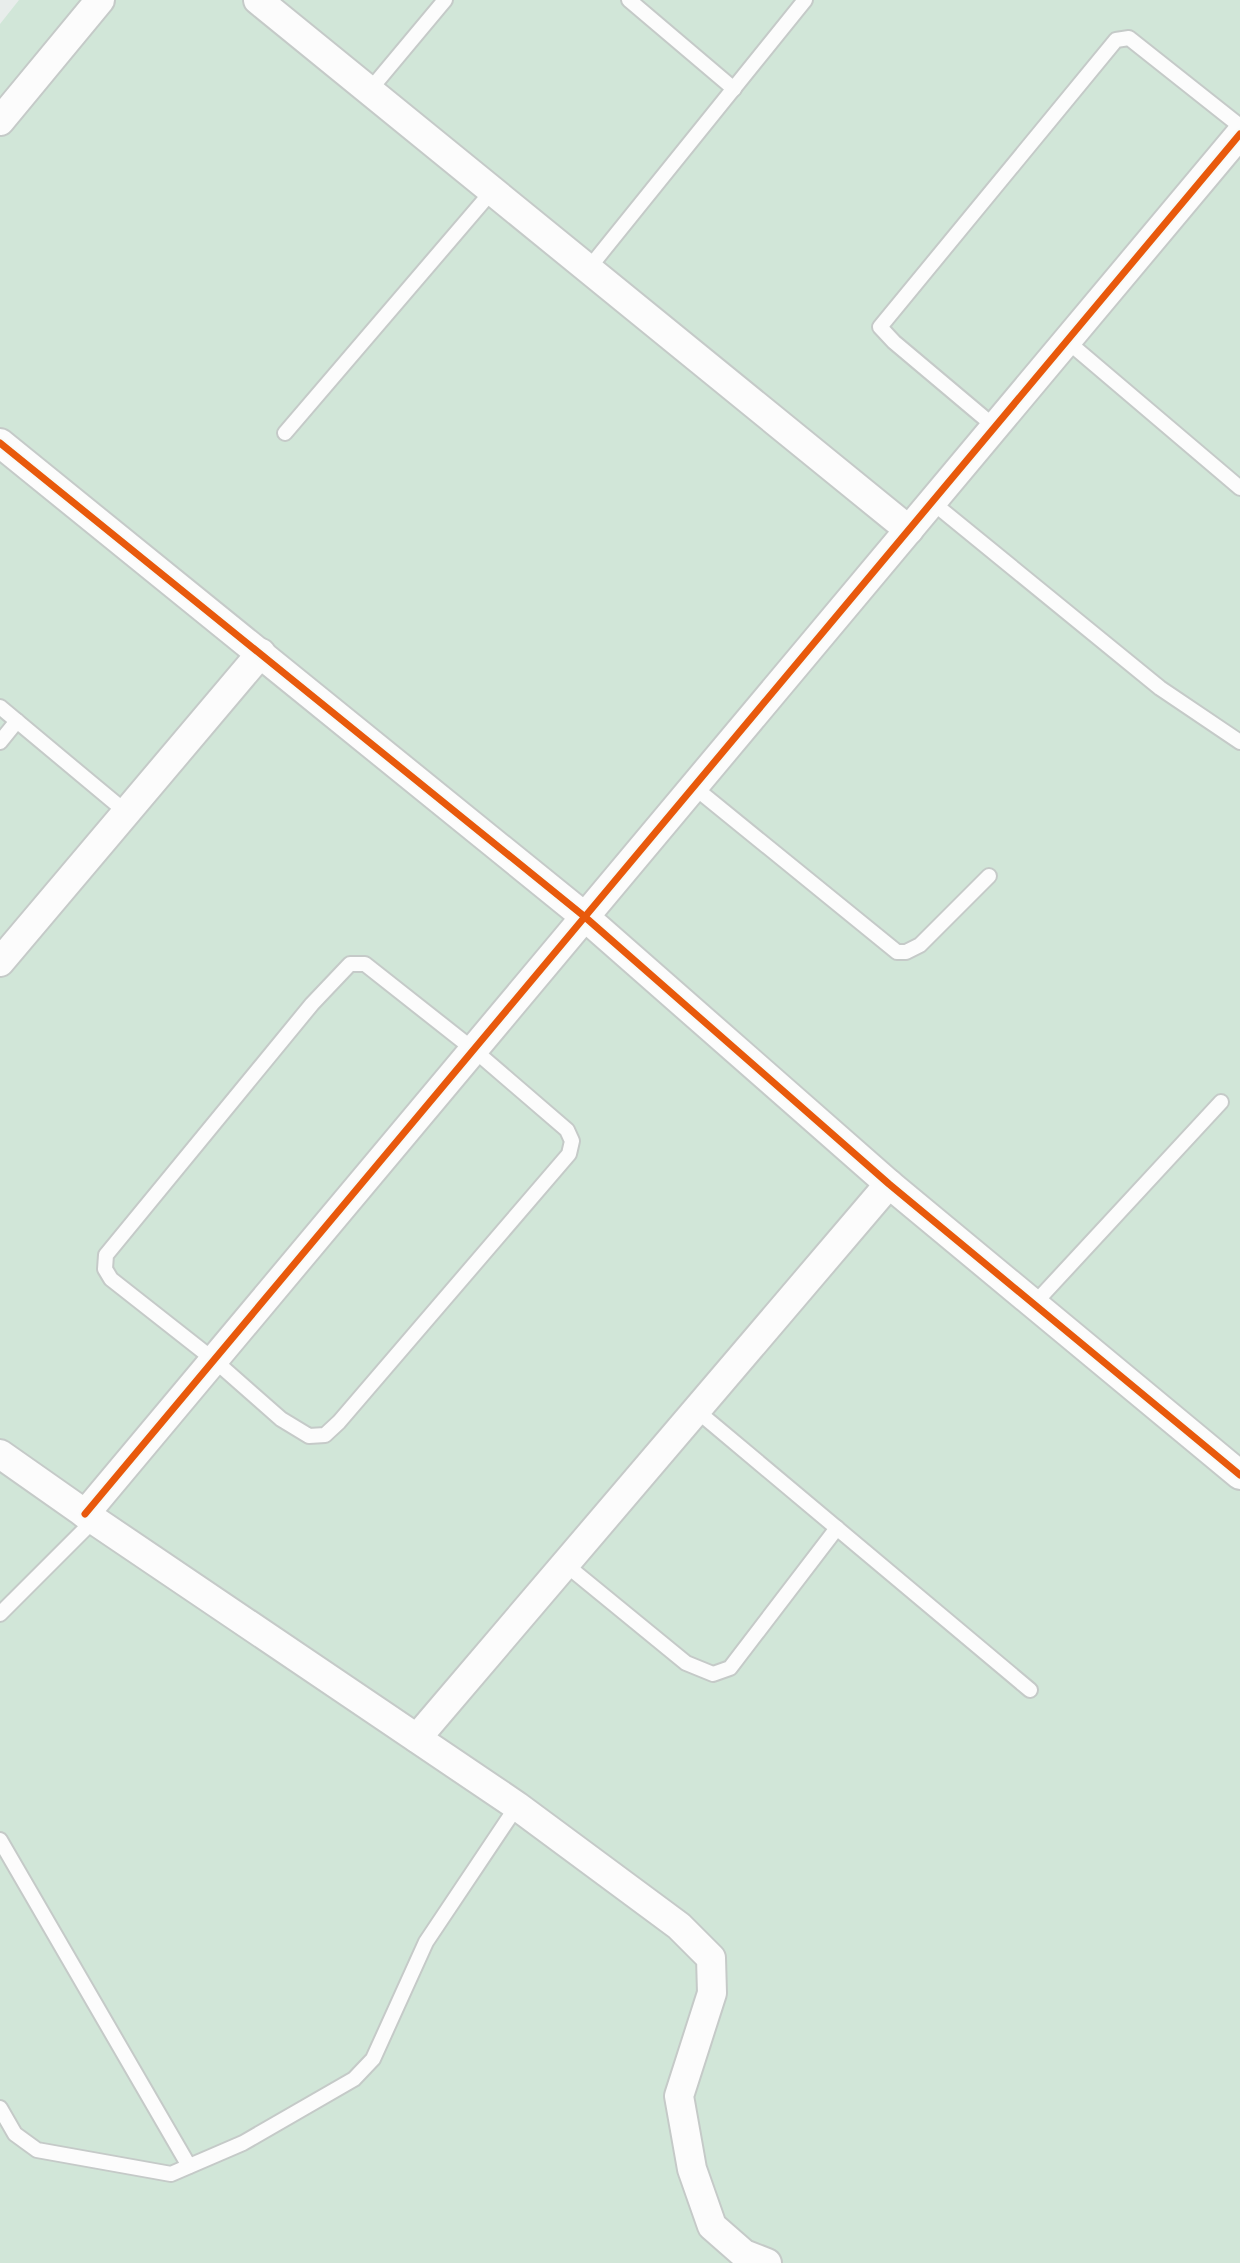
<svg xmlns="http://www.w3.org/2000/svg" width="1240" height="2263" viewBox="0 0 1240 2263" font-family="Mulish,sans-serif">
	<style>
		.green { fill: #d1e6d8 }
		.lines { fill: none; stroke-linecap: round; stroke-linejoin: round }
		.service-casing { stroke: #c5cac8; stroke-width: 18 }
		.minor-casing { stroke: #c5cac8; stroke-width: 32 }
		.service { stroke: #fcfcfc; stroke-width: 14 }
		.minor { stroke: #fcfcfc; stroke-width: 28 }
		.cycleway-casing { stroke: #f7fbf9; stroke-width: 11 }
		.cycleway { stroke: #e8590c; stroke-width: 7 }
	</style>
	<rect width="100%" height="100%" fill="#e8edeb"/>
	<!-- green -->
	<path class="green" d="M19,0H1240V2263H0V24Z"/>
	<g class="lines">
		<defs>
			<g id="service">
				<path d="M629,0L734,89"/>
				<path d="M369,91L445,0"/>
				<path d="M589,268L805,0"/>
				<path d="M1067,341L1240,488"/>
				<path d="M995,427L894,342L880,327L1116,40L1129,38L1240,126"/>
				<path d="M285,433L493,190"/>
				<path d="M932,502L1160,688L1240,742"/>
				<path d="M0,707L126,812"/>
				<path d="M0,742L17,721"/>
				<path d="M694,787L897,952H906L920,945L989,876"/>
				<path d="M350,964H365L474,1050L567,1130L572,1141L569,1154L339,1422L325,1435L309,1436L281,1419L214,1360L111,1279L105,1269L106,1255L312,1004Z"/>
				<path d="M1034,1304L1221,1102"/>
				<path d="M696,1410L1030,1690"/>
				<path d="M565,1564L686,1663L713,1674L730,1668L837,1528"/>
				<path d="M0,1614L94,1520"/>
				<path d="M0,1840L189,2166"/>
				<path d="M0,2108L15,2134L37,2150L171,2174L243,2143L354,2079L373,2059L426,1942L517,1806"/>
			</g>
			<g id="minor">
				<path d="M258,0L909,530"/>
				<path d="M0,121L100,0"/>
				<path d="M0,443L585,917L889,1184L1240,1475"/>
				<path d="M0,962L261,653"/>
				<path d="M0,1454L94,1520L517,1806L679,1926L711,1958L712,1993L679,2096L692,2169L712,2226L744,2254L767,2263"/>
				<path d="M85,1514L1240,134"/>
				<path d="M417,1738L889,1184"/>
			</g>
		</defs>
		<!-- service casing -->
		<use href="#service" class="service-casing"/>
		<!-- minor casing -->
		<use href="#minor" class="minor-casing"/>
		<!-- service -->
		<use href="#service" class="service"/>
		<!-- minor -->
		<use href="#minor" class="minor"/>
		<defs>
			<g id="cycleway">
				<path d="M0,443L585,917L889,1184L1240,1475"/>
				<path d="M85,1514L1240,134"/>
			</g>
		</defs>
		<!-- cycleway casing -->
		<use href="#cycleway" class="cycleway-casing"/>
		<!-- cycleway -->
		<use href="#cycleway" class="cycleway"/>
	</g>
</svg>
